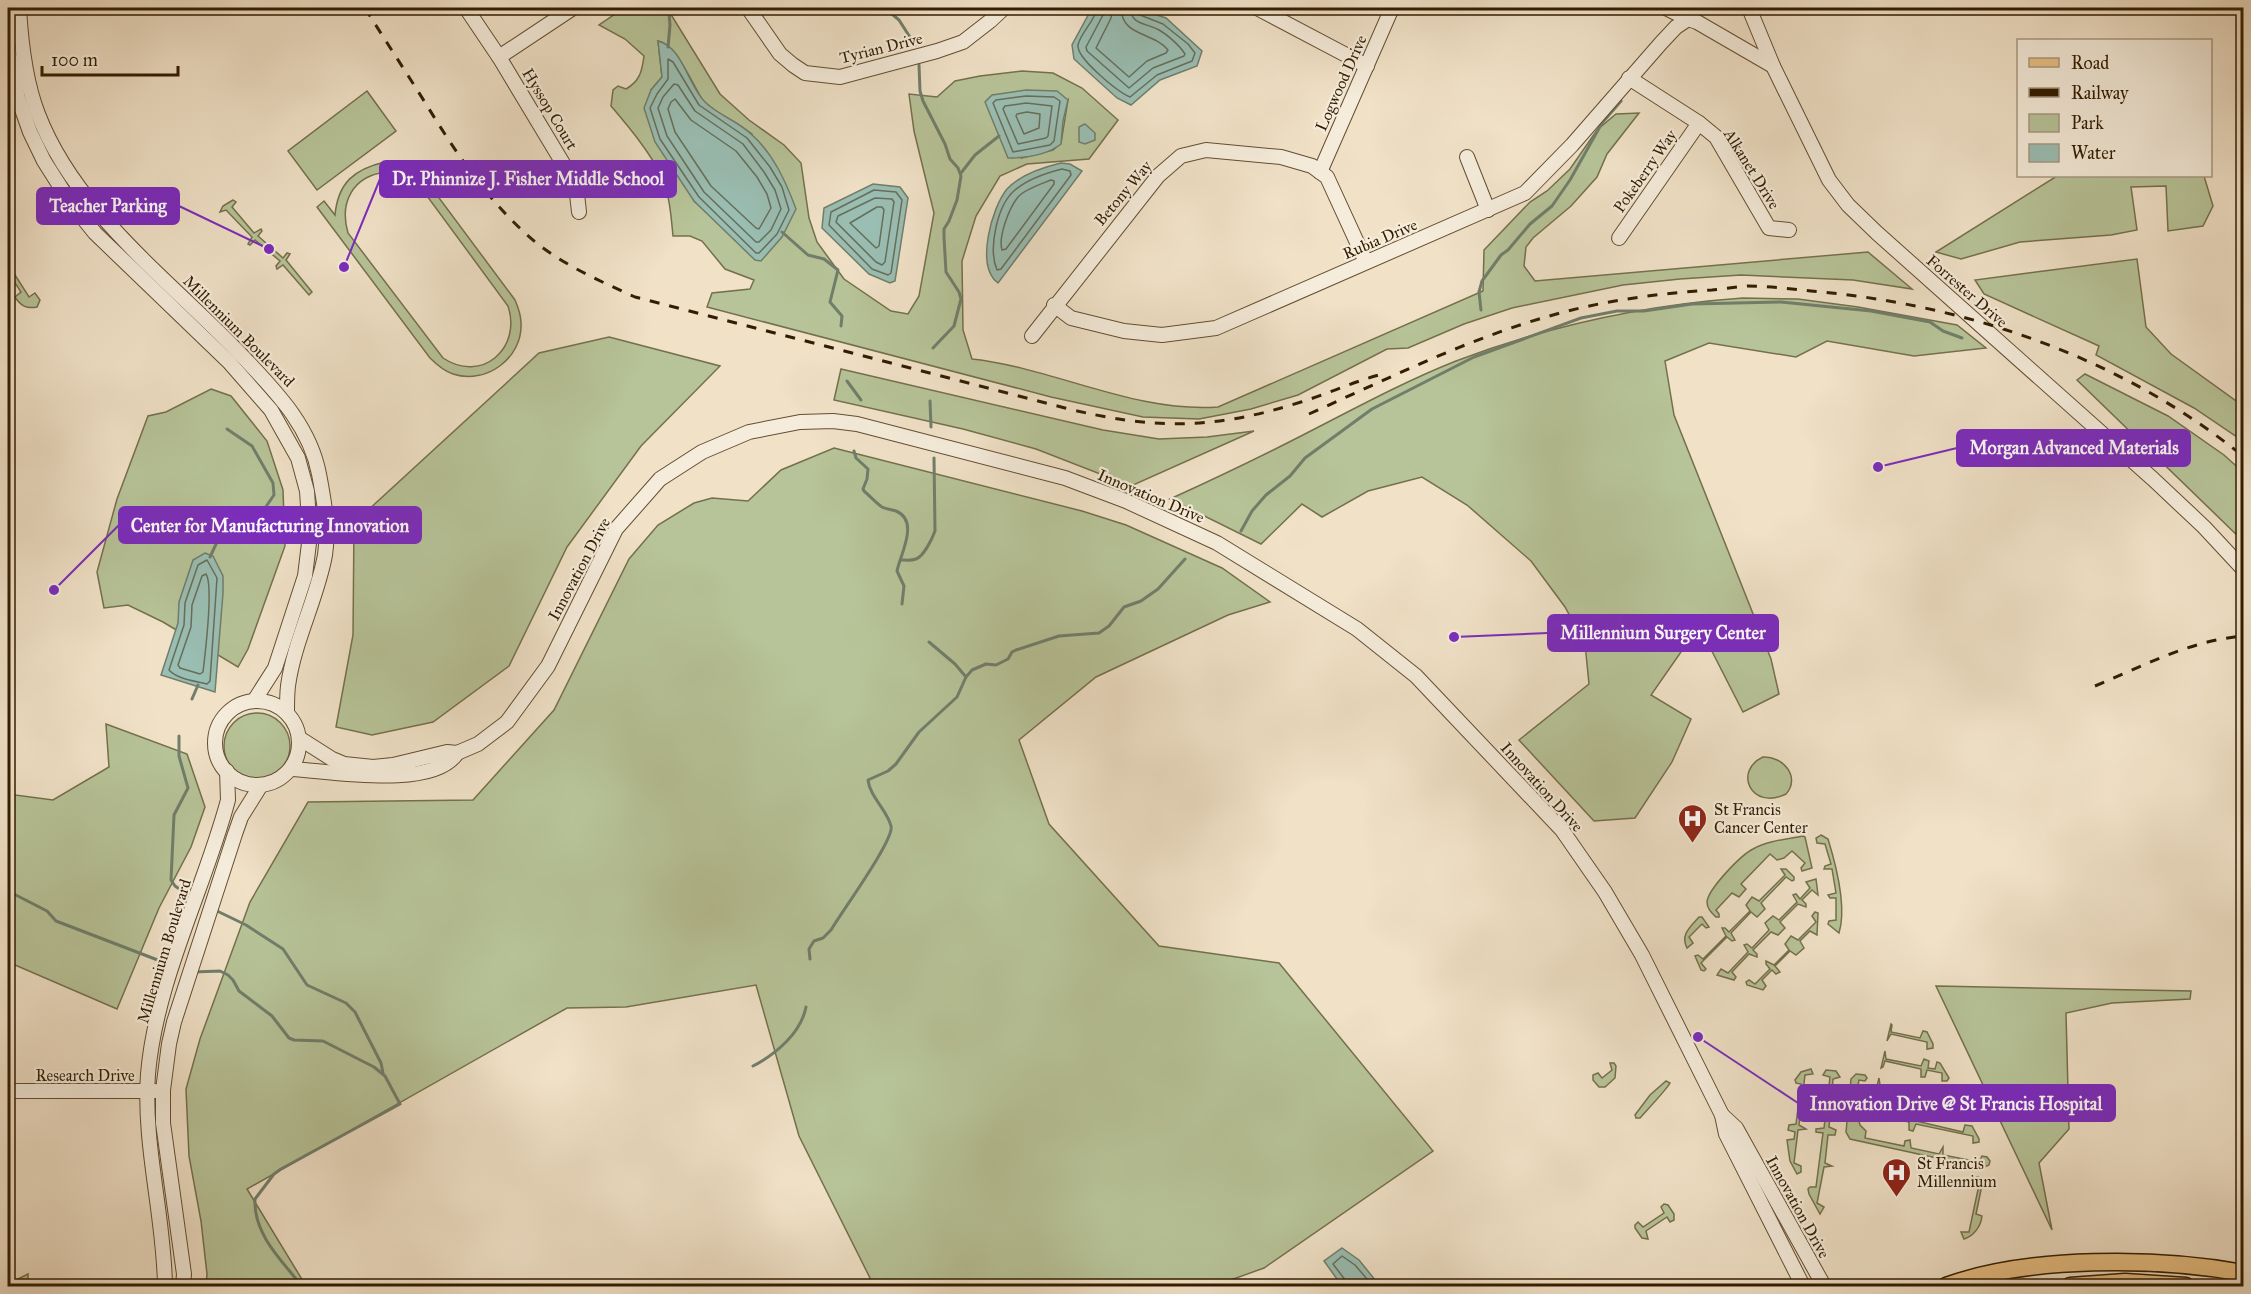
<svg xmlns="http://www.w3.org/2000/svg" width="2251" height="1294" viewBox="0 0 2251 1294" font-family="'IM FELL Great Primer',serif">
	<style>
		.green { fill: #b7c398; stroke: #74704c; stroke-width: 1.5; fill-rule: evenodd }
		.water { fill: #9abeb3; stroke: #707e6b; stroke-width: 1.5 }
		.lines { fill: none; stroke-linecap: round; stroke-linejoin: round }
		.shore { stroke: #666e5a; stroke-width: 1.5 }
		.stream { stroke: #707e6b; stroke-width: 3 }
		.minor-casing { stroke: #624e32; stroke-width: 16 }
		.major-casing { stroke: #321d00; stroke-width: 19 }
		.minor { stroke: #f5ecdb; stroke-width: 14 }
		.major { stroke: #e8c084; stroke-width: 16 }
		.rail { stroke: #321d00; stroke-width: 3; stroke-dasharray: 10 10; stroke-linecap: butt }
		.labels { text-anchor: middle; dominant-baseline: central; stroke-width: 4.5; stroke-linejoin: round; paint-order: stroke }
		.street-label { font-size: 16px; fill: #321d00; stroke: #f5ecdb }
		.poi-label { font-size: 16px; fill: #321d00; stroke: #f5ecdb; text-anchor: start }
		.leader { fill: none; stroke: #7b2cbf; stroke-width: 2 }
		.callout-dot { fill: #7b2cbf; stroke: #f5ecdb; stroke-width: 2 }
		.callout { fill: #7b2cbf; stroke: #7b2cbf; stroke-width: 2 }
		.callout-label { font-size: 18px; text-anchor: middle; font-weight: bold; fill: #fff }
	</style>
	<rect width="100%" height="100%" fill="#f0e1c7"/>
	<filter id="stains"><feTurbulence type="fractalNoise" baseFrequency=".00333" numOctaves="4"/><feColorMatrix values="0 0 0 0 .2 0 0 0 0 .09 0 0 0 0 .02 0 0 0 .5 -.17"/></filter>
	<radialGradient id="worn" r=".72"><stop offset=".6" stop-color="#630" stop-opacity="0"/><stop offset="1" stop-color="#630" stop-opacity=".3"/></radialGradient>
	<!-- green -->
	<g class="green">
		<path d="M624,8H667L720,94L749,120L784,145L801,163L809,218L817,242L844,279L891,311L908,314L919,296L934,213L914,131L909,94L937,97L955,81L980,76L1022,71L1053,73L1082,88L1118,120L1089,159L1027,164L1000,176L976,216L962,261L963,330L972,359C1054,368 1134,413 1218,407L1483,291L1484,250L1530,202L1547,191L1570,169L1597,130L1616,114L1639,113L1607,154L1597,177L1571,206L1533,238L1526,247L1524,266L1535,281L1868,252L1912,289L1853,280L1741,275L1680,279L1623,285L1512,308L1464,324L1408,348L1387,349L1298,395L1251,409L1199,419L1143,417L1051,397L707,307L712,293L750,289L754,280L725,269L702,241L690,236H673C671,216 670,195 661,176C651,153 627,125 611,106L613,90L618,86L626,89C640,81 642,71 644,56L625,39L599,25ZM658,41C676,44 692,83 702,99C710,111 739,125 752,134L725,229L694,201L651,90L662,77ZM1068,100L1061,143L1053,150L1022,158Z"/>
		<path d="M367,91L396,131L317,190L288,151Z"/>
		<path d="M385,162C401,161 413,169 425,179L515,300C518,307 521,315 521,323C523,358 486,385 453,374C444,371 437,365 430,358L317,207L324,201L335,215C338,183 354,169 385,162ZM386,172L408,177L419,185L508,306C522,348 482,384 443,358L348,233C339,202 353,176 386,172Z"/>
		<path d="M2057,176H2204L2213,206L2203,226L2168,231L2166,186L2131,187L2137,230L2111,235L2020,242L1961,259L1936,252Z"/>
		<path d="M233,200L236,202L232,207L254,233L261,229L262,231L258,236L283,258L287,253L290,254L286,260L312,292L309,295L283,265L277,269L276,266L280,261L255,240L250,245L248,244L252,237L226,210L220,212L223,206Z"/>
		<path d="M2137,259L2146,327L2171,354L2243,406V441L2194,408L2096,355L2099,346L1984,294L1975,280Z"/>
		<path d="M8,264L29,297L35,293L40,300L37,307C26,309 21,306 15,297L21,292L8,272Z"/>
		<path d="M1743,298L1798,299L1858,307L1957,325L1986,348L1914,356L1827,341L1796,357L1709,343L1665,361L1674,415L1771,659L1779,694L1743,712L1699,626L1651,695L1691,719L1672,762L1635,818L1594,821L1519,740L1589,684L1585,644L1565,607L1531,561L1467,505L1422,477L1368,491L1322,517L1302,504L1261,544L1170,499C1214,479 1258,458 1301,436C1352,410 1403,382 1456,361C1548,326 1645,305 1743,298Z"/>
		<path d="M609,337L720,366L641,446L567,547L509,666L433,722L372,735L336,727L353,635L354,523L539,353Z"/>
		<path d="M841,369L1103,430L1159,439L1207,437L1254,431L1131,486L1036,449L963,429L834,400Z"/>
		<path d="M2085,374L2168,416L2224,455L2243,472V541L2077,380Z"/>
		<path d="M211,389L231,396L267,441L283,490L285,546L248,649L238,667L163,622L128,605L104,608L97,572L117,499L148,416L166,412Z"/>
		<path d="M834,448L1082,511L1126,525L1222,568L1270,602L1228,615L1096,677L1019,740L1049,824L1159,946L1279,963L1433,1151L1264,1268L1214,1286H874L799,1136L756,985L626,1007L567,1008L247,1189L306,1286H206L207,1274L201,1221L189,1156L186,1089L200,1039L250,902L308,802L473,800L554,710L629,559L658,525L694,503L712,498L748,501L781,470Z"/>
		<circle cx="257" cy="746" r="33"/>
		<path d="M106,724L187,754L205,807L191,847L159,908L117,1009L8,962V794L53,800L109,767Z"/>
		<path d="M1763,757C1783,756 1801,777 1786,794C1751,811 1733,771 1763,757Z"/>
		<path d="M1821,835L1828,839C1836,865 1847,907 1839,933L1828,924L1829,921L1836,920V898H1830L1828,895L1836,893L1832,869H1824L1825,866L1831,864L1825,844L1817,843L1816,838Z"/>
		<path d="M1803,836L1805,837L1812,868L1802,871L1801,868L1805,863L1792,851L1784,858L1777,860L1770,854L1741,884L1746,889L1739,897L1732,893L1716,910L1719,914V917H1716C1712,913 1707,909 1707,902C1708,889 1741,855 1753,849C1767,841 1787,839 1803,836Z"/>
		<path d="M1781,869H1786L1794,877V880L1792,881L1786,877L1761,903L1765,909L1757,917L1751,912L1731,933L1735,940L1732,941L1727,937L1701,963L1706,969L1704,971L1701,970L1695,956L1698,955L1703,959L1726,936L1722,928H1725L1729,932L1750,911L1746,905L1752,897L1759,901L1785,875Z"/>
		<path d="M1816,879L1818,895L1812,890L1802,900L1806,904V907L1798,904L1780,922L1785,928L1778,935L1771,932L1753,950L1757,954V957L1749,954L1732,972L1736,977L1734,980L1717,975L1721,969L1728,973L1748,952L1744,945L1747,944L1752,948L1769,930L1765,923L1773,916L1779,920L1797,902L1793,895L1796,894L1800,899L1810,888L1806,882Z"/>
		<path d="M1815,912L1818,913L1817,935L1810,931L1800,941L1804,948L1796,955L1790,951L1775,966L1780,972L1776,974L1772,970L1762,980L1766,986L1763,990L1747,985L1746,982L1749,980L1755,984L1770,969L1766,964V961L1774,965L1789,950L1785,944L1791,936L1798,940L1816,922L1812,916Z"/>
		<path d="M1699,917H1702L1709,927L1706,928L1702,924L1689,937L1693,943L1687,948C1680,935 1690,927 1699,917Z"/>
		<path d="M1936,986L2191,991L2190,999L2112,1003L2066,1013L2069,1129L2039,1163L2052,1230Z"/>
		<path d="M1891,1024L1892,1025L1891,1032L1920,1038L1923,1031L1927,1032L1933,1044V1048L1927,1049V1042L1891,1034L1887,1041Z"/>
		<path d="M1885,1051L1886,1059L1921,1066L1924,1059L1929,1061L1928,1068L1935,1069L1937,1062L1940,1063L1949,1078L1947,1081H1942V1073L1927,1070L1925,1077H1921V1069L1885,1061L1883,1067L1881,1068Z"/>
		<path d="M1610,1063H1614L1616,1066L1615,1078L1605,1087H1599L1593,1080V1075L1598,1073L1602,1078L1612,1070Z"/>
		<path d="M1811,1069L1813,1074L1805,1075L1799,1125L1806,1129L1798,1130L1794,1163L1801,1166V1172L1797,1174L1790,1161L1787,1140L1794,1139L1795,1132L1788,1130L1789,1125L1796,1124L1801,1084L1796,1083L1795,1080L1801,1072Z"/>
		<path d="M1826,1070L1836,1071L1840,1077L1833,1079L1829,1127L1836,1130L1835,1135H1828L1825,1163L1832,1166L1824,1167L1817,1203L1824,1207L1820,1214L1809,1194L1808,1189L1810,1187H1816L1823,1133L1816,1132V1129L1824,1128L1830,1077L1823,1075Z"/>
		<path d="M1856,1074L1865,1075L1867,1078L1865,1081L1859,1080L1852,1116L1858,1118L1860,1125L1866,1131L1865,1138L1904,1146L1905,1141L1910,1140L1911,1148L1939,1154L1943,1147V1155L1979,1162L1982,1156L1987,1157L1990,1161L1989,1165L1982,1168L1850,1139L1846,1132L1851,1079Z"/>
		<path d="M1879,1078L1880,1085L1915,1093L1917,1086L1922,1087V1094L1951,1101L1953,1094L1957,1095L1964,1108V1111L1961,1113L1955,1112L1954,1104L1922,1097L1920,1103H1915V1096L1879,1088L1877,1094H1875Z"/>
		<path d="M1666,1081L1670,1083C1667,1089 1647,1110 1640,1118H1636L1635,1115L1650,1095Z"/>
		<path d="M1872,1105L1875,1106L1874,1112L1910,1120L1912,1113L1916,1114V1121L1963,1132L1965,1125L1972,1126L1979,1139V1142L1973,1143V1136L1916,1124L1913,1131L1909,1130V1122L1873,1114L1871,1121H1869Z"/>
		<path d="M1977,1177L1988,1180L1990,1184L1982,1185L1976,1214L1982,1216C1981,1226 1974,1236 1964,1239L1961,1232H1969L1979,1185L1972,1181Z"/>
		<path d="M1664,1204L1668,1205L1674,1214V1220L1670,1222L1667,1217L1646,1231L1648,1239L1642,1238L1635,1228V1225L1638,1222L1643,1227L1664,1213L1661,1207Z"/>
		<path d="M28,1274V1286H8V1284Z"/>
	</g>
	<!-- water -->
	<g class="water">
		<path d="M1092,8H1136L1166,18L1202,51L1197,66L1160,80L1131,105L1117,98L1074,59L1072,45Z"/>
		<path d="M658,41C683,47 688,86 705,102C718,115 738,121 751,134C773,153 786,182 796,209L782,237L761,261L755,260L694,201L655,142L644,108L651,90L662,77Z"/>
		<path d="M1026,90L1057,91L1068,100L1063,121L1061,144C1047,155 1025,158 1008,158L985,102L992,95Z"/>
		<path d="M1085,124L1095,133V140L1085,144L1079,142V127Z"/>
		<path d="M1061,163L1070,164L1082,171L998,283C975,266 992,207 1007,189C1020,175 1044,167 1061,163Z"/>
		<path d="M873,184L900,187L908,198L895,281L890,283L869,274L822,228L824,208Z"/>
		<path d="M205,553L213,556L223,576V593L215,692L161,675L178,623L179,602L193,560Z"/>
		<path d="M1342,1248L1359,1260L1380,1286H1342L1324,1261Z"/>
	</g>
	<g class="lines">
		<!-- shore -->
		<g class="shore">
			<path d="M1097,8C1095,21 1081,32 1078,45C1076,58 1118,92 1130,97L1157,75L1192,61L1195,53L1188,44L1163,24L1140,15L1137,8"/>
			<path d="M1104,8L1103,15L1086,47L1087,51L1129,88L1153,68L1184,56L1185,54C1180,46 1168,35 1159,30C1147,23 1131,25 1130,8"/>
			<path d="M1113,8L1111,18L1096,48L1129,77L1147,61L1166,53L1168,50C1152,31 1122,37 1121,8"/>
			<path d="M668,59L673,62L699,105L747,138L770,167L782,187L789,210L777,234L759,253H756L699,197L660,139L650,108L657,94L668,79Z"/>
			<path d="M674,84L678,85L695,111L743,144L764,172L775,190L781,209L771,230L759,242H756L704,192L667,136L658,108L663,97Z"/>
			<path d="M1026,96L1054,97L1060,101L1054,141L1050,145L1013,152L993,103L996,100Z"/>
			<path d="M675,99L691,120L736,151L757,177L767,194L771,208L759,229L756,228L711,186L675,132L668,109L671,102Z"/>
			<path d="M1026,103L1052,106L1048,136L1046,138L1018,144L1003,109L1005,106Z"/>
			<path d="M1027,112L1040,114L1039,128L1024,134L1016,116L1017,114Z"/>
			<path d="M1062,169L1070,171L1071,175L1001,269L997,270C988,249 997,205 1015,190C1028,179 1046,173 1062,169Z"/>
			<path d="M1051,180L1054,181V184L1006,249L1002,250C998,237 1009,208 1018,197C1025,189 1041,184 1051,180Z"/>
			<path d="M874,190L896,192L902,200L891,273L888,275L872,269L829,225L831,212Z"/>
			<path d="M875,198L892,199L894,202L885,262L882,265L876,262L836,222L838,216Z"/>
			<path d="M877,207H882L884,210L879,246L876,248L850,223Z"/>
			<path d="M207,560L217,578L210,681L207,684C195,681 177,679 169,670L184,625L185,603L198,565Z"/>
			<path d="M206,574C214,586 205,654 203,672L200,674L180,668L178,665L191,627L192,605L202,576Z"/>
			<path d="M1347,1286L1346,1281L1333,1264L1342,1256L1355,1265L1373,1286"/>
		</g>
		<!-- stream -->
		<g class="stream">
			<path d="M644,8L662,9L669,13L670,25L668,47"/>
			<path d="M885,8L899,20L915,45"/>
			<path d="M919,65L920,91L923,101L945,144L950,159L958,168L961,176L957,200L949,221L944,229V237L946,272L959,292L961,299L954,326L933,348"/>
			<path d="M961,173L975,155L999,136"/>
			<path d="M782,232L808,255L824,259L838,270L830,302L842,316L841,326"/>
			<path d="M1481,310L1479,292L1482,281L1501,255L1508,250L1530,224L1552,206L1570,180L1602,123L1621,101"/>
			<path d="M847,381L861,400"/>
			<path d="M930,401L931,427"/>
			<path d="M854,451L856,458L868,469L867,479L863,489L864,491C870,496 876,503 882,507C887,510 891,509 896,511C920,521 900,555 897,571L904,586L902,604"/>
			<path d="M1241,531L1252,511L1266,495L1290,476L1305,458L1372,409L1474,357L1581,318L1617,311H1644L1692,304L1781,302L1871,311L1930,322L1943,331L1962,338"/>
			<path d="M210,557L217,542L232,521L265,508L274,495L273,483L252,446L227,429"/>
			<path d="M901,560C905,560 911,561 916,559C924,556 932,539 935,531L934,458"/>
			<path d="M929,642L955,664L966,677"/>
			<path d="M192,699L198,685"/>
			<path d="M179,736V756L188,788L174,815L171,880L175,886L191,897"/>
			<path d="M8,891L47,911L56,921L168,964"/>
			<path d="M215,910L246,925L283,949L307,985L346,1003L355,1012L381,1063L383,1073"/>
			<path d="M810,959L809,949L814,941L823,938L831,930C840,914 895,839 891,826C887,810 870,797 868,780L888,771L896,764L919,732L957,697L966,677L972,670L986,664L996,665L1008,659L1012,652L1016,650L1059,636L1099,633L1109,626L1124,607L1141,601L1158,589L1185,559"/>
			<path d="M194,972L220,971L228,975L233,980L239,991L272,1016L289,1038L294,1040L323,1041L374,1067L385,1076L400,1104L281,1169L274,1174L255,1199C253,1234 282,1261 302,1286"/>
			<path d="M753,1066C776,1054 801,1033 806,1007"/>
		</g>
		<defs>
			<g id="minor">
				<path d="M19,8C21,43 25,81 38,114C76,214 176,285 247,361C278,394 310,427 319,474C324,500 329,528 325,555C317,599 294,641 288,686C287,694 287,704 287,713"/>
				<path d="M466,8L499,57L576,185L579,212"/>
				<path d="M748,8L780,54L793,65L805,73L840,77L937,51L963,42L990,21L1004,8"/>
				<path d="M1257,8L1367,66"/>
				<path d="M1666,8L1688,19L1697,22L1773,66"/>
				<path d="M1749,8L1773,66L1829,180L1848,205L1877,233L2153,479L2204,527L2244,570"/>
				<path d="M8,47L18,98L30,132L44,161L70,202L95,233L229,362L271,410L298,458L307,491L310,535L305,576L275,668L254,701"/>
				<path d="M499,57L573,8"/>
				<path d="M1629,78L1699,123L1716,137L1769,228L1789,230"/>
				<path d="M1467,157L1488,210"/>
				<path d="M1320,172L1392,8"/>
				<path d="M1619,238L1699,123"/>
				<path d="M1054,305L1071,318L1124,331L1162,335L1216,328L1525,193L1572,145L1661,43L1676,27L1688,19"/>
				<path d="M1032,336L1158,176L1181,156L1206,150L1281,157L1312,166L1327,177L1366,262"/>
				<circle cx="257" cy="743" r="42"/>
				<path d="M299,738L332,759L344,764L373,767L393,765L447,752L457,753L478,744L507,722L548,666L616,529L660,479L702,452L749,432L800,422L833,421L857,424L1065,478L1126,501L1217,543L1357,629L1416,676L1562,830L1605,892L1642,955L1722,1115L1726,1134L1803,1286"/>
				<path d="M292,769C330,771 434,790 457,753"/>
				<path d="M8,1091H155"/>
				<path d="M1722,1115L1736,1128L1824,1286"/>
				<path d="M165,1286C164,1215 143,1145 148,1074C156,980 204,890 228,800L227,771"/>
				<path d="M183,1286L184,1274L163,1123V1090L169,1044L174,1022L235,834L241,817L261,785"/>
			</g>
			<g id="major">
				<path d="M1946,1286C2029,1256 2157,1257 2244,1273"/>
				<path d="M2070,1286L2125,1282L2186,1286"/>
			</g>
		</defs>
		<!-- minor casing -->
		<use href="#minor" class="minor-casing"/>
		<!-- major casing -->
		<use href="#major" class="major-casing"/>
		<!-- minor -->
		<use href="#minor" class="minor"/>
		<!-- major -->
		<use href="#major" class="major"/>
		<!-- rail -->
		<g class="rail">
			<path d="M365,8C385,40 406,72 426,104C458,156 491,206 539,245C568,267 602,282 635,297L1065,408C1154,430 1213,430 1301,402C1327,394 1353,382 1379,375"/>
			<path d="M1309,414C1394,376 1477,334 1568,311C1615,299 1664,293 1712,290C1723,289 1735,287 1747,286C1768,286 1790,289 1811,291C1966,304 2123,358 2244,457"/>
			<path d="M2095,686C2143,666 2191,640 2244,636"/>
		</g>
	</g>
	<!-- icons -->
	<defs>
		<symbol id="hospital-pin" viewBox="-11 -11 22 30"><path d="M0 17L-7.5 6A9.5 9.5 0 1 1 7.5 6Z" fill="#8f2418" stroke="#f5ecdb"/><path d="M-5-5h3v3.5h4V-5h3V5h-3V1.5h-4V5h-3Z" fill="#fff"/></symbol>
	</defs>
	<g fill-rule="evenodd">
		<use href="#hospital-pin" x="1676" y="802" width="33" height="45"/>
		<use href="#hospital-pin" x="1880" y="1156" width="33" height="45"/>
	</g>
	<g class="labels">
		<!-- street labels -->
		<g class="street-label">
			<text transform="translate(881 48) rotate(-14)">Tyrian Drive</text>
			<text transform="translate(1341 83) rotate(-66)">Logwood Drive</text>
			<text transform="translate(550 109) rotate(59)">Hyssop Court</text>
			<text transform="translate(1752 169) rotate(58)">Alkanet Drive</text>
			<text transform="translate(1645 171) rotate(-55)">Pokeberry Way</text>
			<text transform="translate(1123 193) rotate(-50)">Betony Way</text>
			<text transform="translate(1380 239) rotate(-23)">Rubia Drive</text>
			<text transform="translate(1967 291) rotate(41)">Forrester Drive</text>
			<text transform="translate(239 331) rotate(45)">Millennium Boulevard</text>
			<text transform="translate(1151 496) rotate(23)">Innovation Drive</text>
			<text transform="translate(579 569) rotate(-62)">Innovation Drive</text>
			<text transform="translate(1542 787) rotate(48)">Innovation Drive</text>
			<text transform="translate(164 951) rotate(-73)">Millennium Boulevard</text>
			<text x="85" y="1075">Research Drive</text>
			<text transform="translate(1798 1207) rotate(61)">Innovation Drive</text>
		</g>
		<!-- poi labels -->
		<g class="poi-label">
			<text x="1714" y="809">St Francis<tspan x="1714" dy="18">Cancer Center</tspan></text>
			<text x="1917" y="1163">St Francis<tspan x="1917" dy="18">Millennium</tspan></text>
		</g>
	</g>
	<!-- callouts -->
	<path class="leader" d="M344 267L380 179M269 249L179 206M1878 467L1957 448M54 590L119 525M1454 637L1548 633M1698 1037L1798 1103"/>
	<g class="callout-dot">
		<circle cx="344" cy="267" r="6"/>
		<circle cx="269" cy="249" r="6"/>
		<circle cx="1878" cy="467" r="6"/>
		<circle cx="54" cy="590" r="6"/>
		<circle cx="1454" cy="637" r="6"/>
		<circle cx="1698" cy="1037" r="6"/>
	</g>
	<g class="callout">
		<rect x="380" y="161" width="296" height="36" rx="6"/>
		<rect x="37" y="188" width="142" height="36" rx="6"/>
		<rect x="1957" y="430" width="233" height="36" rx="6"/>
		<rect x="119" y="507" width="302" height="36" rx="6"/>
		<rect x="1548" y="615" width="230" height="36" rx="6"/>
		<rect x="1798" y="1085" width="317" height="36" rx="6"/>
	</g>
	<g class="callout-label">
		<text x="528" y="185">Dr. Phinnize J. Fisher Middle School</text>
		<text x="108" y="212">Teacher Parking</text>
		<text x="2074" y="454">Morgan Advanced Materials</text>
		<text x="270" y="532">Center for Manufacturing Innovation</text>
		<text x="1663" y="639">Millennium Surgery Center</text>
		<text x="1956" y="1110">Innovation Drive @ St Francis Hospital</text>
	</g>
	<!-- margin -->
	<rect width="2251" height="1294" fill="none" stroke="#f0e1c7" stroke-width="30"/>
	<rect x="9" y="9" width="2233" height="1276" fill="none" stroke="#321d00" stroke-width="3"/>
	<rect x="15" y="15" width="2221" height="1264" fill="none" stroke="#321d00" stroke-width="1.5"/>
	<!-- legend -->
	<rect x="2017" y="39" width="195" height="138" fill="#f5ecdb" stroke="#a79983" stroke-width="1.5"/>
	<rect x="2029" y="58" width="30" height="9" fill="#e8c084" stroke="#a79983" stroke-width="1.5"/>
	<text x="2071" y="69" font-size="18" fill="#321d00">Road</text>
	<rect x="2029" y="88" width="30" height="9" fill="#321d00" stroke="#a79983" stroke-width="1.5"/>
	<text x="2071" y="99" font-size="18" fill="#321d00">Railway</text>
	<rect x="2029" y="114" width="30" height="18" fill="#b7c398" stroke="#a79983" stroke-width="1.5"/>
	<text x="2071" y="129" font-size="18" fill="#321d00">Park</text>
	<rect x="2029" y="144" width="30" height="18" fill="#9abeb3" stroke="#a79983" stroke-width="1.5"/>
	<text x="2071" y="159" font-size="18" fill="#321d00">Water</text>
	<!-- scale -->
	<path d="M42 66v9h136v-9" fill="none" stroke="#321d00" stroke-width="3"/>
	<text x="51" y="66" font-size="18" fill="#321d00" stroke="#f5ecdb" stroke-width="4.5" paint-order="stroke">100 m</text>
	<rect width="100%" height="100%" filter="url(#stains)"/>
	<rect width="100%" height="100%" fill="url(#worn)"/>
</svg>
